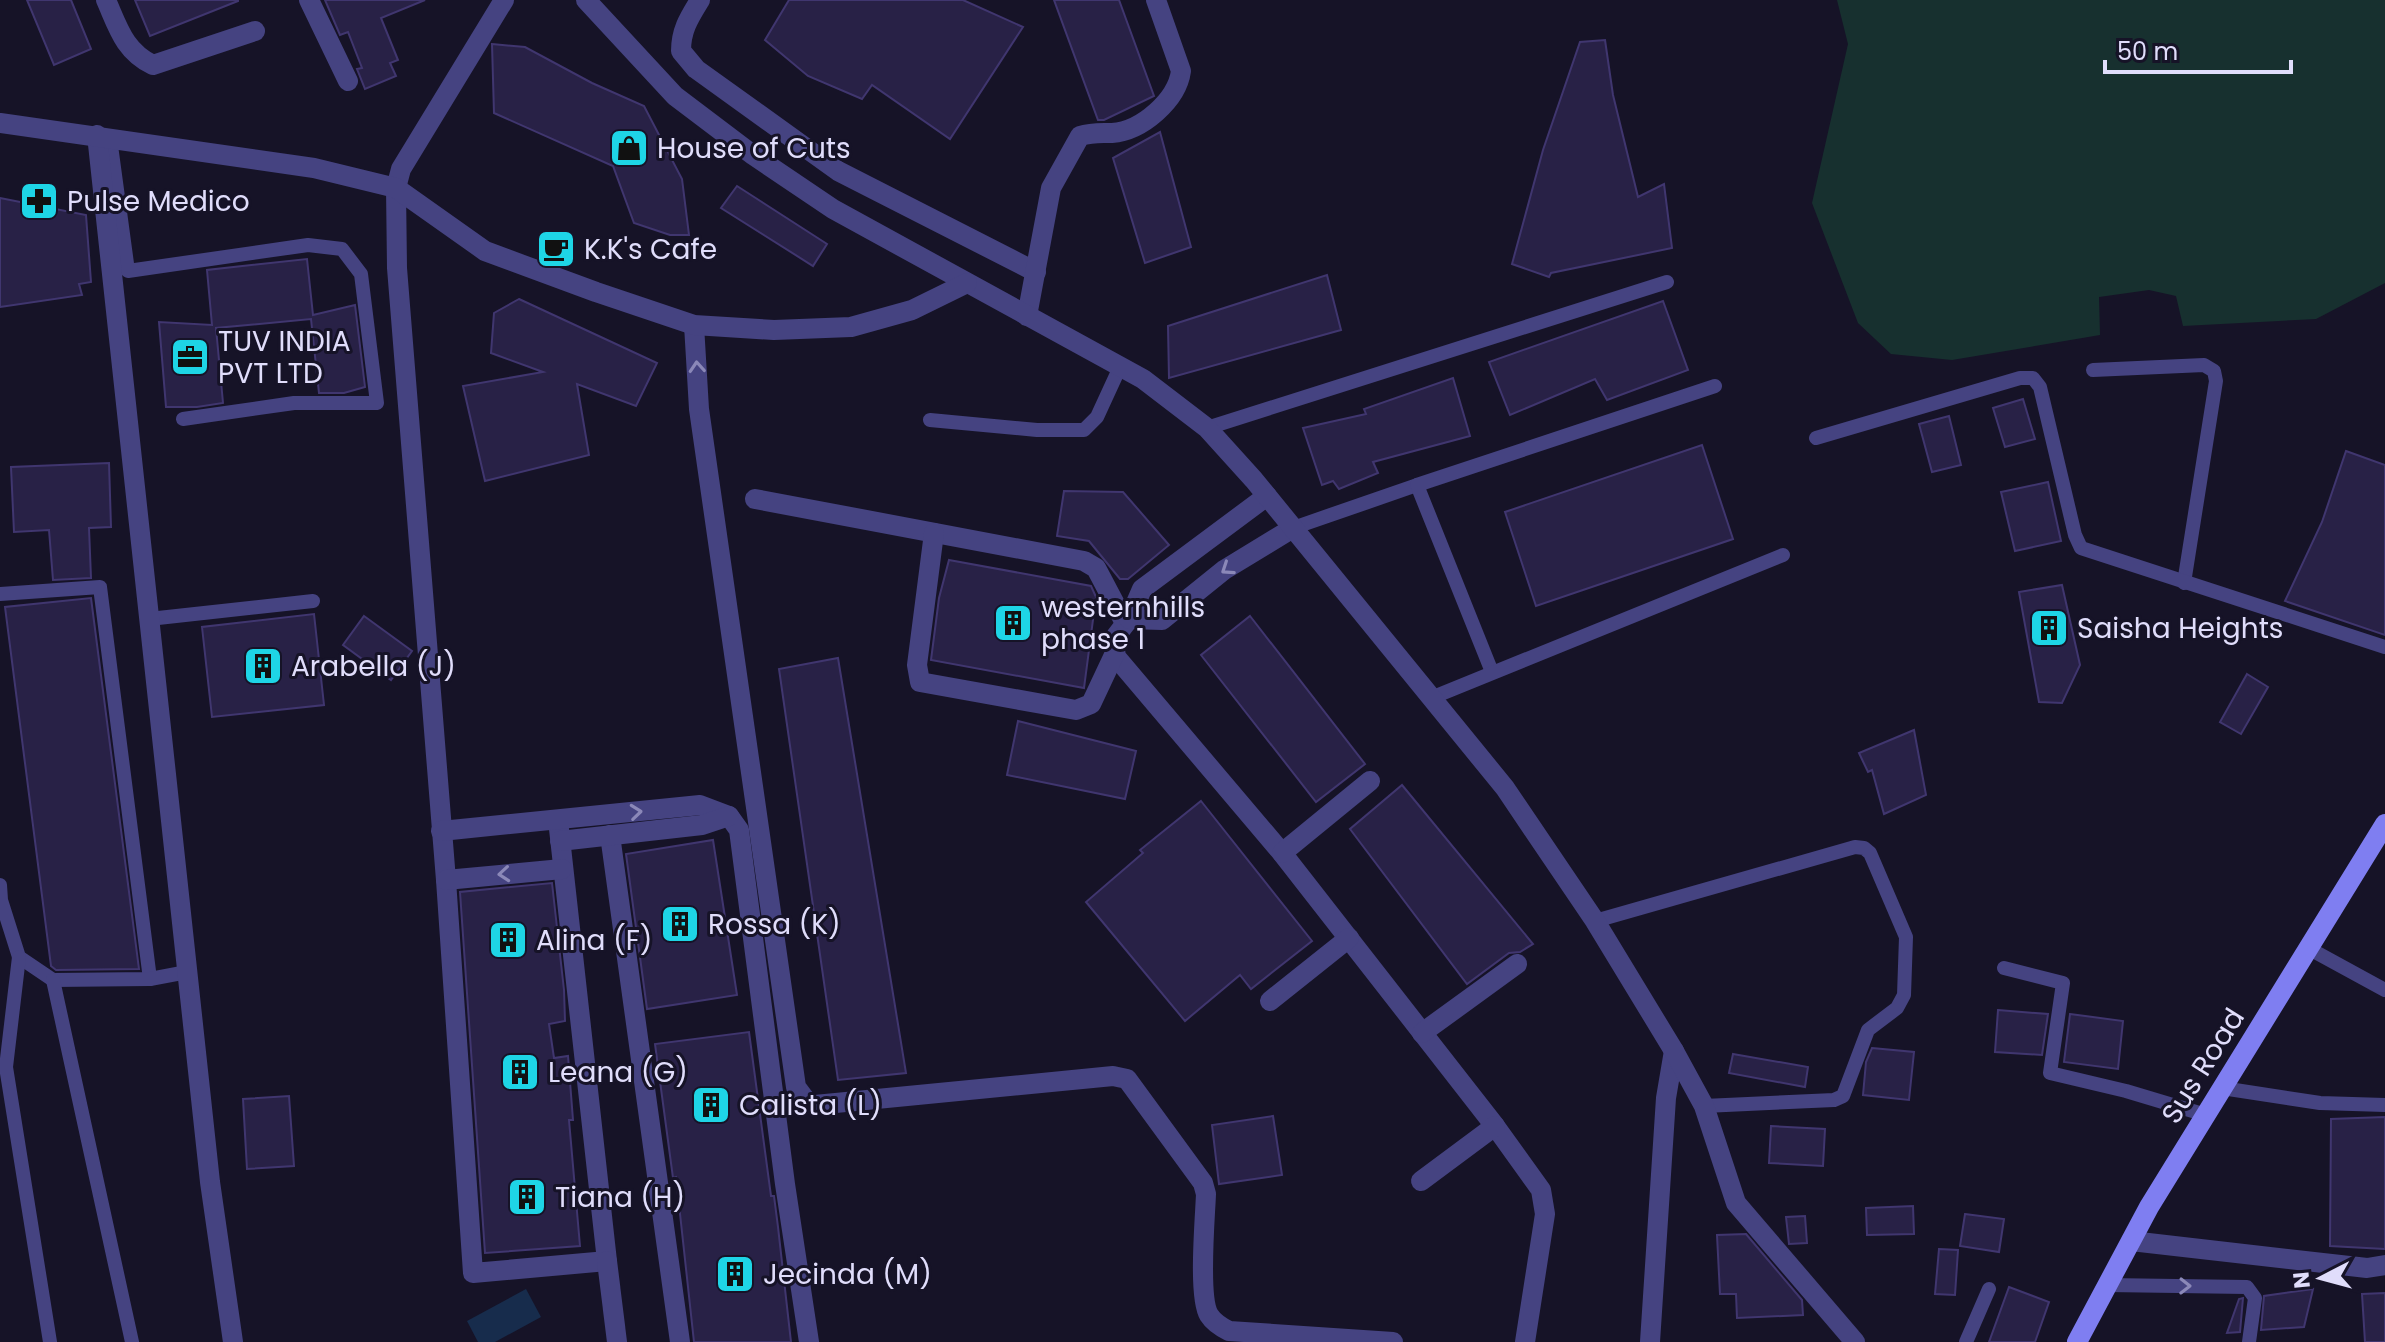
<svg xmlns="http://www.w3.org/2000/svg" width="2385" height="1342" viewBox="0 0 2385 1342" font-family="Poppins,sans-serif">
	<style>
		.green { fill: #17302f }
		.water { fill: #172c4c }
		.building { fill: #282146; stroke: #40366f; stroke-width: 2 }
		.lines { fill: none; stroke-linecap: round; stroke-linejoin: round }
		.service { stroke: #454381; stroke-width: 14 }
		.minor { stroke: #454381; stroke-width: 20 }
		.tertiary { stroke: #454381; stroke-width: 20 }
		.secondary { stroke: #7f7ef1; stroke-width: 20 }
		.oneway { stroke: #8b88b8 }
		.labels { text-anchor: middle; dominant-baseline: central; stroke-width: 6; stroke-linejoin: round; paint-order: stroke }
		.poi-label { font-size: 28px; fill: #e0ddfb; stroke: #161327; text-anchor: start }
		.street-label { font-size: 28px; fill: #e0ddfb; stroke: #161327 }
	</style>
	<rect width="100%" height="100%" fill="#161327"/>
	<!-- green -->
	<path class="green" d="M1837,0H2385V283L2316,319L2183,326L2176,296L2149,290L2099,297L2100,335L1952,360L1891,354L1858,323L1812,203L1848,44Z"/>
	<!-- water -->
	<path class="water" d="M526,1289L541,1317L495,1342H478L467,1321Z"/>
	<!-- building -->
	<g class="building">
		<path d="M27,0H71L91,49L54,65Z"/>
		<path d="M135,0H238V1L150,36Z"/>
		<path d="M325,0H425L381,18L398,60L390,63L396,76L365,89L357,69L362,68L348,32L340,35Z"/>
		<path d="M789,0H963L1023,27L950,139L872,85L862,99L808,76L765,40Z"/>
		<path d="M1054,0H1119L1154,96L1104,120H1098Z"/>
		<path d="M1605,40L1613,95L1638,197L1664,184L1672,248L1551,273L1549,277L1512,264L1543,150L1580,42Z"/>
		<path d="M492,44L525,47L592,83L644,106L682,179L689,235H670L634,223L613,166L494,113Z"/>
		<path d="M1160,132L1191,247L1145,263L1113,158Z"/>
		<path d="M737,186L827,244L813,266L721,208Z"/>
		<path d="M0,198L86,215L91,282L79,284L82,295L0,307Z"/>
		<path d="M307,259L313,315L355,305L365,387L344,393H319L311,319L216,328L223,403L197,407H166L159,322L212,325L207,270Z"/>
		<path d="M1327,275L1341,330L1169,378L1168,326Z"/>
		<path d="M519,299L657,363L636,406L577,384L589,455L485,481L463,386L543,372L491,353L494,313Z"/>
		<path d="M1663,301L1688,370L1607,400L1595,379L1510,415L1489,362Z"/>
		<path d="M1453,378L1470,436L1373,462L1378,473L1339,489L1333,481L1322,485L1303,428L1366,414L1364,409Z"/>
		<path d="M2023,399L2035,439L2005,447L1993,408Z"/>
		<path d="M1949,416L1961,465L1932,472L1919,424Z"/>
		<path d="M1702,445L1733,539L1536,606L1505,512Z"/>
		<path d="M2346,451L2385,465V635L2285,601L2322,522Z"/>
		<path d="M109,463L111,527L89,528L91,578L53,580L49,530L14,532L11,467Z"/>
		<path d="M2048,482L2061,541L2015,551L2001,492Z"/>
		<path d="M1064,491L1123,492L1169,545L1128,579H1120L1089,541L1057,536Z"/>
		<path d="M949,560L1091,586L1096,597L1084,688L931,660L939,598Z"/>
		<path d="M2062,585L2080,665L2062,703L2039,702L2019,592Z"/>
		<path d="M91,598L139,969L56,970L51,966L5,607Z"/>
		<path d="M314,614L324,705L212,717L202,627Z"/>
		<path d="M364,616L412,651L391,680L343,645Z"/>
		<path d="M1250,616L1365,764L1316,802L1201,655Z"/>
		<path d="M838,658L906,1073L838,1080L779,669Z"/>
		<path d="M2247,674L2268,687L2241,734L2220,722Z"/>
		<path d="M1018,721L1136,751L1125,799L1007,775Z"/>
		<path d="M1914,730L1926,795L1884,814L1872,770L1868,772L1859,753Z"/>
		<path d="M1402,785L1533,944L1520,952L1509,953L1467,984L1350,829Z"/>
		<path d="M1201,801L1312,941L1251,989L1240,975L1185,1021L1086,902L1143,853L1140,850Z"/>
		<path d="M713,840L737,995L647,1009L626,854Z"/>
		<path d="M552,883L564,990L565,1021L549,1024L554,1058L568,1056L573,1120H569L580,1246L485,1253L460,892Z"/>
		<path d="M1998,1010L2048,1014L2042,1055L1995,1052Z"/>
		<path d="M2070,1014L2123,1021L2118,1069L2064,1062Z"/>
		<path d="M749,1032L771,1196H774L778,1227L791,1342H694L676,1177L673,1178L655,1044Z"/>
		<path d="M1872,1048L1914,1052L1909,1100L1863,1095L1866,1062Z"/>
		<path d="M1733,1054L1808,1067L1805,1087L1729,1073Z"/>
		<path d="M289,1096L294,1166L247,1169L243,1099Z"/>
		<path d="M1273,1116L1282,1175L1219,1184L1212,1125Z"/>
		<path d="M2385,1117V1249L2330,1246L2331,1119Z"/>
		<path d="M1771,1126L1825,1129L1823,1166L1769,1163Z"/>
		<path d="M1913,1206L1914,1234L1867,1235L1866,1208Z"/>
		<path d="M1965,1214L2004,1219L1999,1252L1960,1246Z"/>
		<path d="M1805,1216L1807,1243L1789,1244L1786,1217Z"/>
		<path d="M1746,1234L1802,1300L1803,1315L1737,1318L1736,1294H1720L1717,1235Z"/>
		<path d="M1939,1249L1958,1250L1955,1295L1935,1294Z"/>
		<path d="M2009,1287L2049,1302L2035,1342H1989Z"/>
		<path d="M2313,1289L2304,1327L2261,1330L2264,1296Z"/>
		<path d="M2385,1293V1342H2365L2362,1294Z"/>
		<path d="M2243,1298L2240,1332L2227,1333L2239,1299Z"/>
	</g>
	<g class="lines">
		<!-- service -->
		<g class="service">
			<path d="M110,138L128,271L308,245L342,249L361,274L377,403H294L183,419"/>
			<path d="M2093,370L2204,365L2214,371L2216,381L2184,583"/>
			<path d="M930,420L1037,430H1084L1097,417L1120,367"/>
			<path d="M1207,428L1667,282"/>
			<path d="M1816,438L2020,378H2033L2040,387L2075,535L2081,548L2385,647"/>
			<path d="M1293,528L1417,485"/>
			<path d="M0,594L100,587L150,979"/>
			<path d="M149,619L313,601"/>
			<path d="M1492,672L1417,485L1715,386"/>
			<path d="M1431,698L1783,555"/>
			<path d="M0,885L1,900L19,957L53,980L150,979L187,972"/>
			<path d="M1595,921L1855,847L1864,848L1870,853L1906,937L1904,995L1897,1008L1868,1030L1843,1096L1834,1100L1704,1106"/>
			<path d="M2308,948L2385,990"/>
			<path d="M19,957L6,1067L50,1342"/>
			<path d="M2004,968L2063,983L2050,1073L2126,1091L2206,1115"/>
			<path d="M53,980L132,1342"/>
			<path d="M2222,1088L2320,1103L2385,1105"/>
			<path d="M2107,1285L2247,1287L2255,1298L2249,1342"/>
			<path d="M1966,1342L1989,1289"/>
		</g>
		<!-- minor -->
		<g class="minor">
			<path d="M106,0C118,27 124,51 153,65L255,31"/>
			<path d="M309,0L348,81"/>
			<path d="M504,0L401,169L396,188L397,268L446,880L473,1273L607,1261L558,820"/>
			<path d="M700,0C689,18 681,30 681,51L696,69L838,171L1036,272"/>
			<path d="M97,135L210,1182L233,1342"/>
			<path d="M1027,316L1051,188L1080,136C1092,132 1101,133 1112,133C1142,131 1177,100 1181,71L1156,0"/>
			<path d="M694,325L699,409L796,1087L808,1103L815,1105L1113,1076L1127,1079L1203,1183L1206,1194C1205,1219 1198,1297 1209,1315C1214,1323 1221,1327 1229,1331L1393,1342"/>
			<path d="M1267,496L1142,589L1129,619L1116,636L1114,643L1116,657L1282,853L1495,1126L1541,1190L1545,1214L1525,1342"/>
			<path d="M755,499L1084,561L1096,568L1125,623"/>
			<path d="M934,533L917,665L920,682L1076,710L1091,704L1115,653"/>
			<path d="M1129,619L1162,620L1224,570L1293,528"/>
			<path d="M441,831L700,805L729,816L739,830L785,1184L809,1342"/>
			<path d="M610,835L680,1342"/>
			<path d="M560,841L702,825L729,816"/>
			<path d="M1282,853L1370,781"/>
			<path d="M446,880L562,869"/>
			<path d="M1270,1001L1349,938"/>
			<path d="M1422,1033L1517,964"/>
			<path d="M1421,1181L1495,1126"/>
			<path d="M2131,1241L2367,1268L2385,1265"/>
			<path d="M607,1261L617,1342"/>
			<path d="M1650,1342L1666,1098L1674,1051"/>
		</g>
		<!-- tertiary -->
		<g class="tertiary">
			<path d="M586,0L675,96L753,155L833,209L1143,379L1207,428L1254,480L1505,788L1595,921L1674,1051L1704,1106L1736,1203L1855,1342"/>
			<path d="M0,123L314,168L396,188L485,251L596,292L694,325L774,330L851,327L912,310L967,283"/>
		</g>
		<!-- secondary -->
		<path class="secondary" d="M2077,1342L2149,1207L2385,824"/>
	</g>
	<!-- one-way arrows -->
	<defs><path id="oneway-chevron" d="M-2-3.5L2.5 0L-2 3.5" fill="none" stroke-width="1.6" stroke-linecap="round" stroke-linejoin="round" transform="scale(2)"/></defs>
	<g class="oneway">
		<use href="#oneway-chevron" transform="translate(697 367) rotate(-94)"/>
		<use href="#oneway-chevron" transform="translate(1227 569) rotate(146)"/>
		<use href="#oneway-chevron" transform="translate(636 812) rotate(-6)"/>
		<use href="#oneway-chevron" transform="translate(504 874) rotate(175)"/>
		<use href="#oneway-chevron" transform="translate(2185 1286) rotate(1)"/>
	</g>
	<!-- icons -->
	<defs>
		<symbol id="shop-square" viewBox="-11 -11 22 22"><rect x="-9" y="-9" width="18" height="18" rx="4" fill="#1ed5e6" stroke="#161327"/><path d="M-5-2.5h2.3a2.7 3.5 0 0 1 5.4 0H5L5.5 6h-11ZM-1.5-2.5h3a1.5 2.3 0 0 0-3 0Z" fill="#111"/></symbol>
		<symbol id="pharmacy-square" viewBox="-11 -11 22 22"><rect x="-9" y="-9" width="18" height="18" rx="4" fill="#1ed5e6" stroke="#161327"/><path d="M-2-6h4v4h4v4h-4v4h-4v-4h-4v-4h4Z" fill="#111"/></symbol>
		<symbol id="cafe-square" viewBox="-11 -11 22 22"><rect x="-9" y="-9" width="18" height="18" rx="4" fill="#1ed5e6" stroke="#161327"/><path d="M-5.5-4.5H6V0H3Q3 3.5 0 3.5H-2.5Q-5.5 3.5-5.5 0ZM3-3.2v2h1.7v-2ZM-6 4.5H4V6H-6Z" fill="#111"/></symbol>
		<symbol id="office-square" viewBox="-11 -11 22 22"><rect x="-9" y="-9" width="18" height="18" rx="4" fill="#1ed5e6" stroke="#161327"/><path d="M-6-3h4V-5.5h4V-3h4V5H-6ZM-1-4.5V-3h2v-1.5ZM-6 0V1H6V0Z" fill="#111"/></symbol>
		<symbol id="building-square" viewBox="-11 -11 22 22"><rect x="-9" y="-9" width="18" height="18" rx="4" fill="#1ed5e6" stroke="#161327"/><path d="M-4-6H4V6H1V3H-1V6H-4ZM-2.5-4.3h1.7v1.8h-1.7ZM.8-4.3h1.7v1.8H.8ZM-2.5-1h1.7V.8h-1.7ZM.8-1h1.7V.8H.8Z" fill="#111"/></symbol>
	</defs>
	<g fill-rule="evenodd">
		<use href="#shop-square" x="607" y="126" width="44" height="44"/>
		<use href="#pharmacy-square" x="17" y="179" width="44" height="44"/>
		<use href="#cafe-square" x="534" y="227" width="44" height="44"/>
		<use href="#office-square" x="168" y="335" width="44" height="44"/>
		<use href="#building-square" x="991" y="601" width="44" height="44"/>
		<use href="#building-square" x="2027" y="606" width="44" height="44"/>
		<use href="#building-square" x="241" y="644" width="44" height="44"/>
		<use href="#building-square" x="658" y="902" width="44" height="44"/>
		<use href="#building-square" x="486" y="918" width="44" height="44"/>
		<use href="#building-square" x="498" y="1050" width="44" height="44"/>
		<use href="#building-square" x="689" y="1083" width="44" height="44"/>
		<use href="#building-square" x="505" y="1175" width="44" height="44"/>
		<use href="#building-square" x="713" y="1252" width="44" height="44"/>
	</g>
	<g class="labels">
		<!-- poi labels -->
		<g class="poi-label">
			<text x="657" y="148">House of Cuts</text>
			<text x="67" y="201">Pulse Medico</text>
			<text x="584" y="249">K.K's Cafe</text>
			<text x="218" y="341">TUV INDIA<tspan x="218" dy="32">PVT LTD</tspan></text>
			<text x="1041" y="607">westernhills<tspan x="1041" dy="32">phase 1</tspan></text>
			<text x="2077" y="628">Saisha Heights</text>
			<text x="291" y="666">Arabella (J)</text>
			<text x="708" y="924">Rossa (K)</text>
			<text x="536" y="940">Alina (F)</text>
			<text x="548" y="1072">Leana (G)</text>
			<text x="739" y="1105">Calista (L)</text>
			<text x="555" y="1197">Tiana (H)</text>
			<text x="763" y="1274">Jecinda (M)</text>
		</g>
		<!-- street labels -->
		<g class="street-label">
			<text transform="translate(2203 1066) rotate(-58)">Sus Road</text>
		</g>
	</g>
	<!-- north arrow -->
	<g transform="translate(2321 1278) rotate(264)" stroke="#161327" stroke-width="6" paint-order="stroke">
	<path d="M0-6L14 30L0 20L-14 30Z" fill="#e0ddfb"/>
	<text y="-12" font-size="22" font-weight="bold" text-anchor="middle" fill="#e0ddfb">N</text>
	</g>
	<!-- scale -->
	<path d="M2105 60v12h186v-12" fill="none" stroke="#e0ddfb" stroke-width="4"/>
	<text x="2117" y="60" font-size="24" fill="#e0ddfb" stroke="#161327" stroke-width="6" paint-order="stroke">50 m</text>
</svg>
